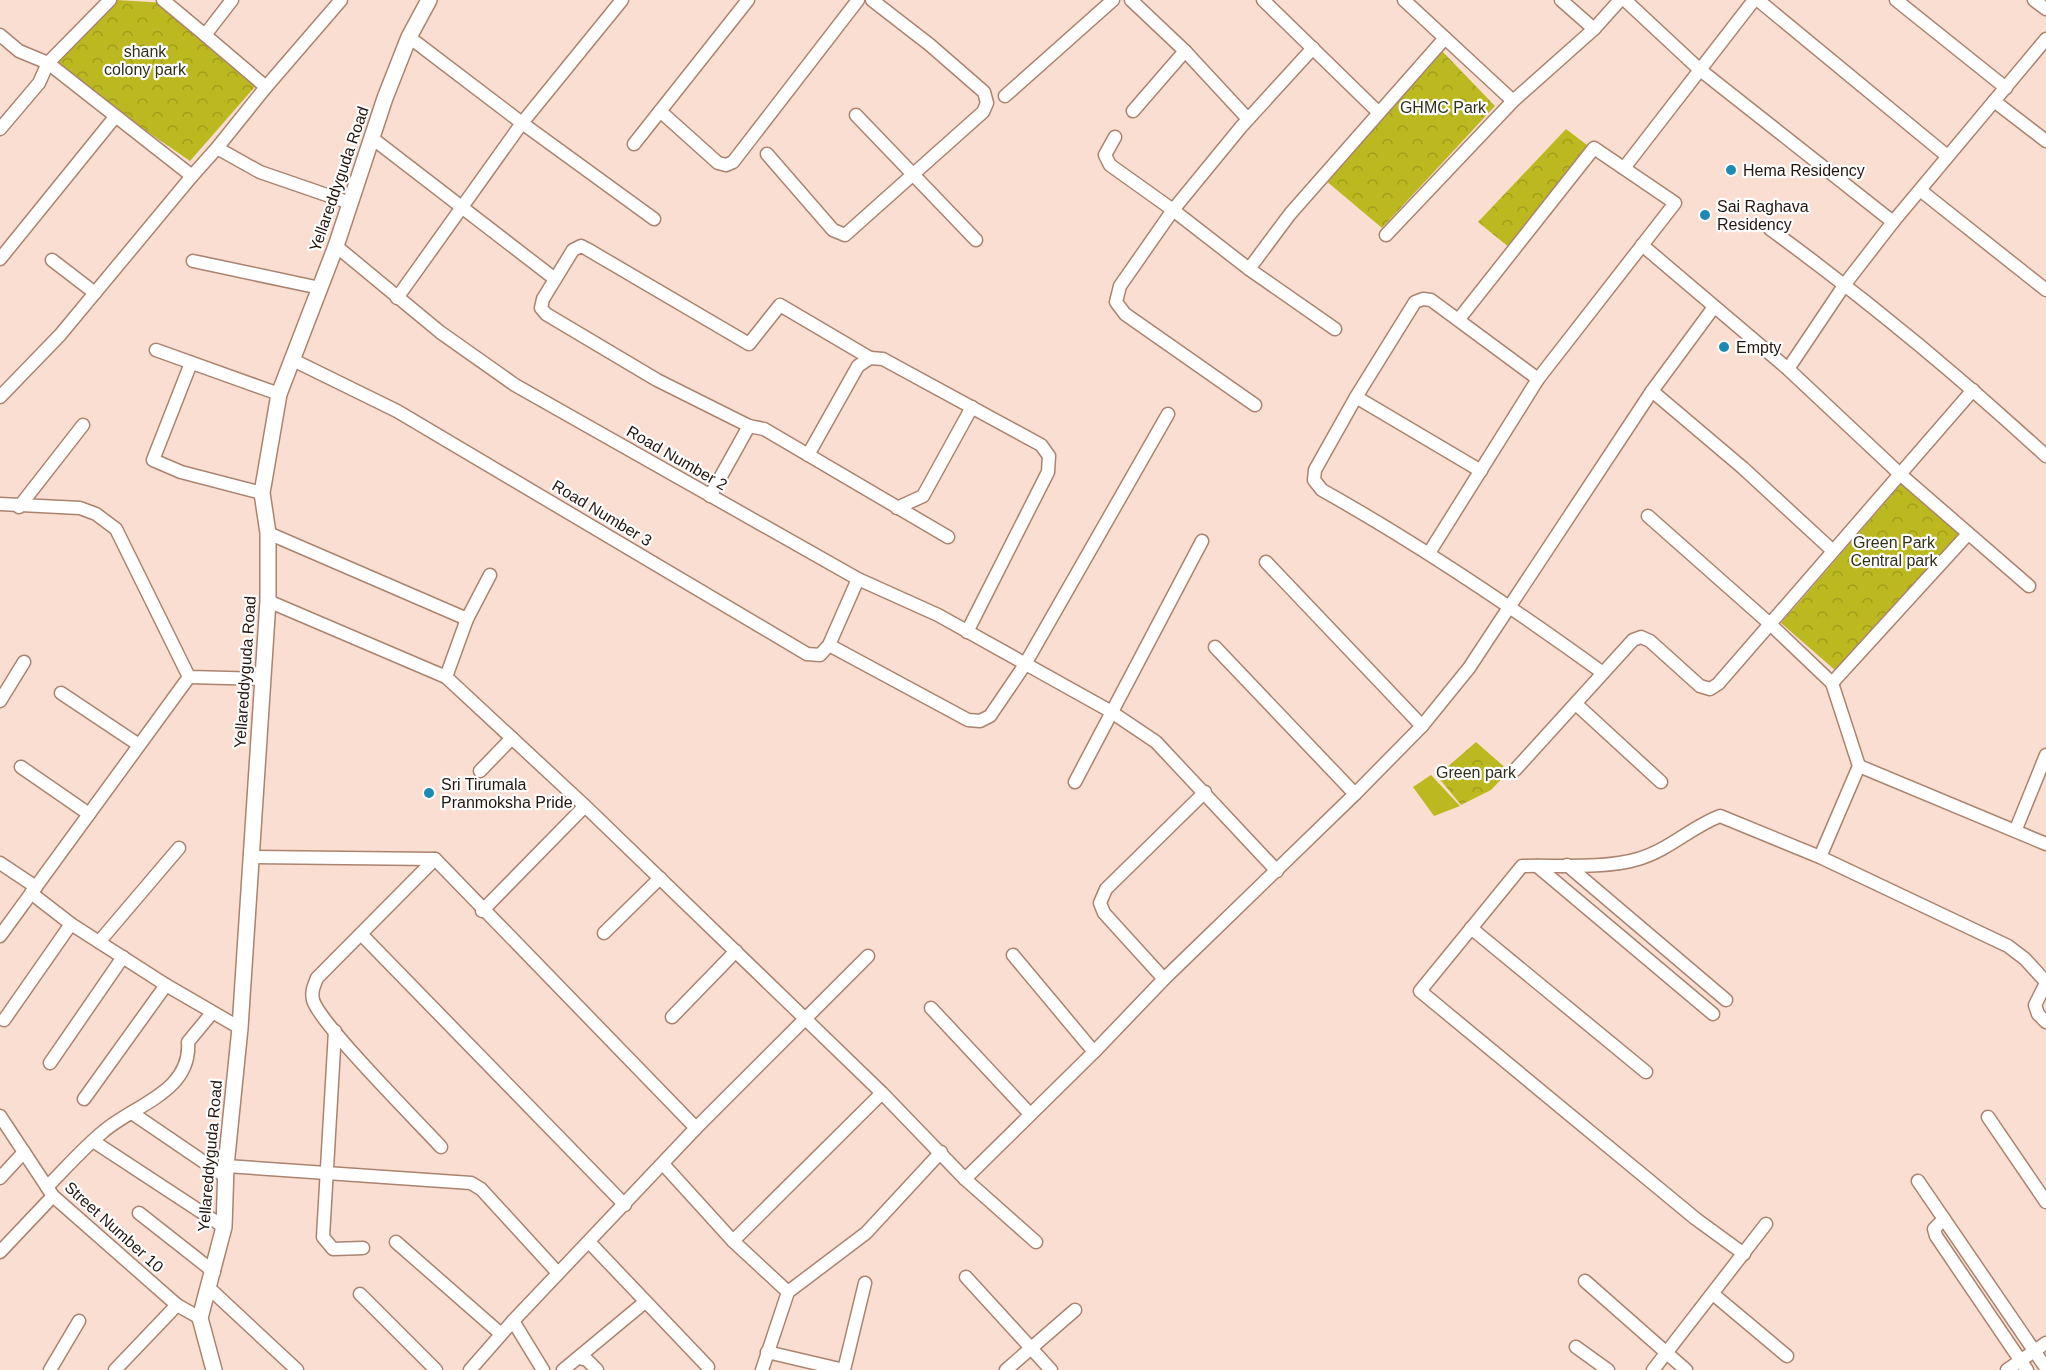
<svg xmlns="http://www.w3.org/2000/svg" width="2046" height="1370" viewBox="0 0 2046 1370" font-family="Helvetica,sans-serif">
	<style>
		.green { fill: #bcb920 }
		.park { fill: url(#park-crowns) }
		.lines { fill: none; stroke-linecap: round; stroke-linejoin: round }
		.minor-casing { stroke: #ab836e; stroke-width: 15 }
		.tertiary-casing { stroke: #ab836e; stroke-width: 18 }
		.minor { stroke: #fff; stroke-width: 12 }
		.tertiary { stroke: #fff; stroke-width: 15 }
		.poi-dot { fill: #1e8ab1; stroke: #fff; stroke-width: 2 }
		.labels { text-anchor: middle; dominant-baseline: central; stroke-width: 4.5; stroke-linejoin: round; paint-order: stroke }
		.park-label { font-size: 16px; fill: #31311a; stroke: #fff }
		.poi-label { font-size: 16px; fill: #25160e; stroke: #fff; text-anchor: start }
		.street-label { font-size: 16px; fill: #25160e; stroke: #fff }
	</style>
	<defs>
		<pattern id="park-crowns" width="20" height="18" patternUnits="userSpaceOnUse" patternTransform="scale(1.5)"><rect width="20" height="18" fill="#bcb920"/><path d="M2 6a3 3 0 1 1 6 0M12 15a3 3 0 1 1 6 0" fill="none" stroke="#a19e1c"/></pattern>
	</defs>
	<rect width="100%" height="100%" fill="#f9ded1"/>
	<!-- green -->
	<path class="green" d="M1431,775L1460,806L1434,816L1413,787Z"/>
	<!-- park -->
	<g class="park">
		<path d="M117,0L166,3L260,81L190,161L48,63Z"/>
		<path d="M1442,51L1495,106L1382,228L1325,180Z"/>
		<path d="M1566,129L1587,145L1510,248L1478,222Z"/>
		<path d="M1902,483L1960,535L1836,671L1781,623Z"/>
		<path d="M1476,742L1509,771L1491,790L1461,805L1437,776Z"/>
	</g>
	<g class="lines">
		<defs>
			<g id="minor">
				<path d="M163,0L205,35"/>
				<path d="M232,0L205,35L266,87L341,0"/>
				<path d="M622,0L522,123L654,219"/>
				<path d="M1131,0L1185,51L1248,119"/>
				<path d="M1263,0L1378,112"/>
				<path d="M1404,0L1513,101"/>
				<path d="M1561,0L1594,29"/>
				<path d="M1625,0L1699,69L1893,222"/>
				<path d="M1758,0L1946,155"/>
				<path d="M1896,0L2006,88"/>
				<path d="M2034,0L2046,9"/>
				<path d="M0,35L19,51L48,63L192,176L217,148L260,172L350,203"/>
				<path d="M1005,96L1113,0"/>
				<path d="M1994,101L2046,141"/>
				<path d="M660,111L718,163L726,165L733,162L858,0"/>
				<path d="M1133,111L1185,51"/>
				<path d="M856,115L976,240"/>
				<path d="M0,129L39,83L48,63L110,0"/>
				<path d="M1115,137L1105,155L1110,165L1173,210L1241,127L1313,48"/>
				<path d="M372,138L555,279"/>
				<path d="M634,144L748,0"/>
				<path d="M217,148L266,87"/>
				<path d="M767,154L833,230L845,235L983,112L987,103L984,92L930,45L872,0"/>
				<path d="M1624,168L1754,0"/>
				<path d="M1920,190L2046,290"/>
				<path d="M1770,229C1866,299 1958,375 2046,456"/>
				<path d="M1386,235L1513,101L1594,29L1620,0"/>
				<path d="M1642,245L1788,369L1901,475L2029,586"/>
				<path d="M336,246L440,332L515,385L858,579L938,615L1110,711L1156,742L1277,871"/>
				<path d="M0,259L115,117"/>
				<path d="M52,260L95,293"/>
				<path d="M193,261L320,288"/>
				<path d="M1249,269L1173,210L1120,286L1116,302L1125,314L1255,405"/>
				<path d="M397,298L522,123L409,37"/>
				<path d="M1335,329L1249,269L1290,214L1445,38"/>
				<path d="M156,350L279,394"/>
				<path d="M291,359L397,411L807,654L820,655L829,645L858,579"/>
				<path d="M191,363L153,460L181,472L262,493"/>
				<path d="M1788,369L1845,284L1893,222L2046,39"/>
				<path d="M1538,379L1431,300L1423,299L1415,302L1356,397L1315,470L1314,480L1322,490C1420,545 1512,607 1603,673"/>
				<path d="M1652,391L1743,468L1833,551"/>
				<path d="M0,397L60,335L192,176"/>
				<path d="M1356,397L1481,471"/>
				<path d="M749,426L657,380L546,314L541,308L543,299L573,250L581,246L587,249L749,344L780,305L870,358"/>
				<path d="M808,455L858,366L870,358L883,359L1041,445L1049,456L1048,472L967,632"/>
				<path d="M710,496L749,426L764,429L948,537"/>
				<path d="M0,504L80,508L96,514L116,529L189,677L262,679"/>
				<path d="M19,507L83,425"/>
				<path d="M897,508L923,496L972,407"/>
				<path d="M1648,516L1769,623L1832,683L1859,766L1820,857"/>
				<path d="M268,533L467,619L490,575"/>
				<path d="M1429,553L1538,379L1675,203L1594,148L1459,319"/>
				<path d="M1266,562L1422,726"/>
				<path d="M268,601L446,677L585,806L882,1093L965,1179L1036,1242"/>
				<path d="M829,645L968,720L980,721L990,716L1024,666L1168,414"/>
				<path d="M1215,647L1355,794"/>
				<path d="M446,677L467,619"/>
				<path d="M1832,683L1968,534"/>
				<path d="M61,693L139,745"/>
				<path d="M0,701L24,662"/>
				<path d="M1576,704L1661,782"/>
				<path d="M1859,766L2046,844"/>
				<path d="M21,767L89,814"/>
				<path d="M1515,770L1633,640L1641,637L1650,641L1700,686L1710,689L1718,684L1973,390"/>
				<path d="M480,771L512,738"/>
				<path d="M1075,782L1202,541"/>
				<path d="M2016,829L2046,755"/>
				<path d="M251,857L435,859L696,1128"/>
				<path d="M435,859L317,978C314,986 311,991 313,1000C319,1023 419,1123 441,1147"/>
				<path d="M0,863L36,887"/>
				<path d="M1567,865L1726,1000"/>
				<path d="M1537,866L1713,1014"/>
				<path d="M31,893L71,924"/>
				<path d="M482,911L585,806"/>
				<path d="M1471,928L1646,1072"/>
				<path d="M604,933L660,878"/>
				<path d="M361,934L625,1205"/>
				<path d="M0,936L189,677"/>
				<path d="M99,942L179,848"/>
				<path d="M1013,955L1094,1052"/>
				<path d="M1164,979L1104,913L1100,903L1106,889L1205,792"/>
				<path d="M2046,983L2035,1005L2038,1014L2046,1022"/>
				<path d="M931,1008L1030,1114"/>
				<path d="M672,1017L736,951"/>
				<path d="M4,1020L71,924L166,985L240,1028"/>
				<path d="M335,1031L323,1237L333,1249L363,1248"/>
				<path d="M50,1063L123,957"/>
				<path d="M84,1099L166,985"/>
				<path d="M132,1113L226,1177"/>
				<path d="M0,1116L53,1196L177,1305L200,1318"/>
				<path d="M1988,1117L2046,1202"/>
				<path d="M93,1141L224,1227"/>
				<path d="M663,1164L733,1241L788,1292"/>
				<path d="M226,1166L471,1183L481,1189L558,1273"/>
				<path d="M0,1178L24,1152"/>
				<path d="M965,1179L1094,1052L1164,979L1355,794L1422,726L1469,668L1652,391L1714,307"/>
				<path d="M1918,1181L2046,1368"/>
				<path d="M47,1187C66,1168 83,1148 104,1131C134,1105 192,1092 188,1042L212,1013"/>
				<path d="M139,1213L214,1272"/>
				<path d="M1944,1219L1934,1229L1936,1236L2027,1370"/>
				<path d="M733,1241L882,1093"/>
				<path d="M396,1242L501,1334"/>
				<path d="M590,1243L708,1367"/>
				<path d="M0,1252L53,1196"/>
				<path d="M1744,1254L1696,1219L1420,991L1522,866C1557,865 1605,869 1638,859C1669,850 1691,827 1720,816L1820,857L2008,946L2025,959L2046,982"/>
				<path d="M966,1277L1051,1370"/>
				<path d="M1585,1281L1686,1370"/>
				<path d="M209,1288L297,1370"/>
				<path d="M360,1294L436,1370"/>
				<path d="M1713,1294L1787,1356"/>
				<path d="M513,1321L543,1370"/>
				<path d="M1576,1347L1608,1370"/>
				<path d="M767,1352L844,1370L865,1283"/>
				<path d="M580,1358L587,1360L597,1370"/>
				<path d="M50,1370L79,1321"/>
				<path d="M115,1370L177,1305"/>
				<path d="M470,1370L513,1321L696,1128L868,956"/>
				<path d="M563,1370L645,1302"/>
				<path d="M762,1370L788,1292L866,1233L941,1152"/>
				<path d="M1006,1370L1075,1310"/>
				<path d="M1653,1370L1766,1224"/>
				<path d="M2007,1370L2046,1343"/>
			</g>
			<path id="tertiary" d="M214,1370L200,1318L224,1227L226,1166L240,1028L268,601V533L262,493L279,394L336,246L385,98L409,37L429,0"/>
		</defs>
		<!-- minor casing -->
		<use href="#minor" class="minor-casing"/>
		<!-- tertiary casing -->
		<use href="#tertiary" class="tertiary-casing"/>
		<!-- minor -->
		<use href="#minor" class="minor"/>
		<!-- tertiary -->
		<use href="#tertiary" class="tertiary"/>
	</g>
	<!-- markers -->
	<g class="poi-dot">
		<circle cx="1731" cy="170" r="6"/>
		<circle cx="1705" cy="215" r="6"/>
		<circle cx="1724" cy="347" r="6"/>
		<circle cx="429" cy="793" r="6"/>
	</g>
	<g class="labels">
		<!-- park labels -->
		<g class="park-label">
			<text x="145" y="51">shank<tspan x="145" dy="18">colony park</tspan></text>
			<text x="1443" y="107">GHMC Park</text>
			<text x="1894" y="542">Green Park<tspan x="1894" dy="18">Central park</tspan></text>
			<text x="1476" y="772">Green park</text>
		</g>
		<!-- poi labels -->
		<g class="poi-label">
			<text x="1743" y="170">Hema Residency</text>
			<text x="1717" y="206">Sai Raghava<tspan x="1717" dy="18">Residency</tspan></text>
			<text x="1736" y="347">Empty</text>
			<text x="441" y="784">Sri Tirumala<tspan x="441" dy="18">Pranmoksha Pride</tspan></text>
		</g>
		<!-- street labels -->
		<g class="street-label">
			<text transform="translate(339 179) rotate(-71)">Yellareddyguda Road</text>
			<text transform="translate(677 458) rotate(30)">Road Number 2</text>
			<text transform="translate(602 513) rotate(31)">Road Number 3</text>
			<text transform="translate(245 672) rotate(-86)">Yellareddyguda Road</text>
			<text transform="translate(210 1156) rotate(-85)">Yellareddyguda Road</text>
			<text transform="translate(114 1227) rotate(42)">Street Number 10</text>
		</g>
	</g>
</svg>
